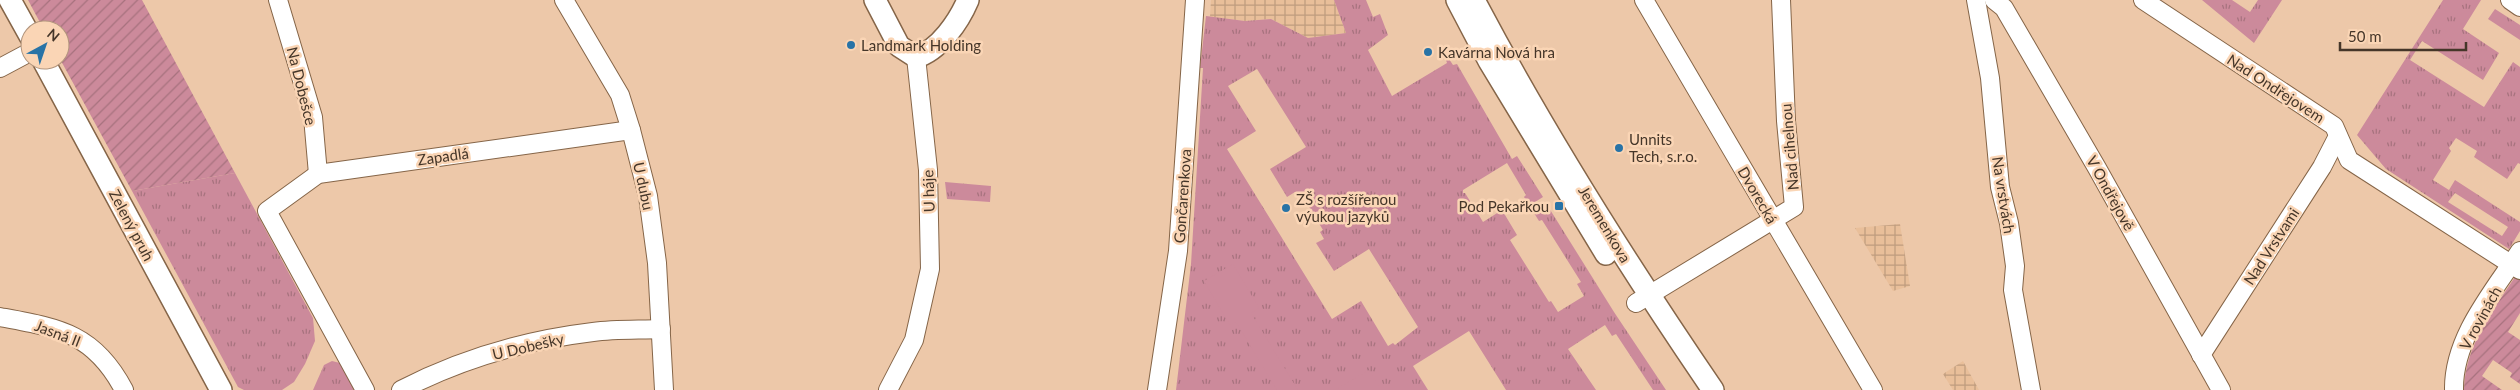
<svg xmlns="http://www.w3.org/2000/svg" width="2520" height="390" viewBox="0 0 2520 390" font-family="Lato,sans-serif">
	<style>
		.industrial { fill: url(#industrial-grid) }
		.grass { fill: url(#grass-tufts); fill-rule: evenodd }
		.garden { fill: url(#garden-furrows) }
		.pitch { fill: #cc8a9b }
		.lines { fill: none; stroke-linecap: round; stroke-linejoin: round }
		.minor-casing { stroke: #856548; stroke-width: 20 }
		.tertiary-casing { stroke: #856548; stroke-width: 24 }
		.minor { stroke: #fff; stroke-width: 18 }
		.tertiary { stroke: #fff; stroke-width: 21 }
		.poi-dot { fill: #2873a6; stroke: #fad5b5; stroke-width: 2 }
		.labels { text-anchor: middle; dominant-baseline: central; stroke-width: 5; stroke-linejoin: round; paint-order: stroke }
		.poi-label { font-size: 15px; fill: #453629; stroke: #fad5b5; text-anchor: start }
		.street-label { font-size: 15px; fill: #453629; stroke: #fad5b5 }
	</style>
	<defs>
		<pattern id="industrial-grid" width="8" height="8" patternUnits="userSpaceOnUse" patternTransform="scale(1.25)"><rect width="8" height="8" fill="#e9bf9a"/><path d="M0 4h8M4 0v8" fill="none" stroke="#bf9c7e"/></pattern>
		<pattern id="grass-tufts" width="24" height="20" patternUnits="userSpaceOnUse" patternTransform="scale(1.25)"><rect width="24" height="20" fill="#cc8a9b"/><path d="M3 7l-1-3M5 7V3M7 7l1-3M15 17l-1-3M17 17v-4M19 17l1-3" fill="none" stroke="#a7727e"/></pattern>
		<pattern id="garden-furrows" width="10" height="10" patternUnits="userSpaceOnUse" patternTransform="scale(1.25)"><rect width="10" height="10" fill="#cc8a9b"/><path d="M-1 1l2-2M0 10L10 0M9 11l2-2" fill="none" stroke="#a7727e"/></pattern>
	</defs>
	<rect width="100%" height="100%" fill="#edc8a9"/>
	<!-- industrial -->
	<g class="industrial">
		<path d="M1211,0H1334L1346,33L1308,38L1271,19L1245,21L1210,17Z"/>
		<path d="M1900,224L1910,286L1893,291L1855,228Z"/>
		<path d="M1963,361L1979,390H1953L1943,374Z"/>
	</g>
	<!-- grass -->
	<g class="grass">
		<path d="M1334,0H1366L1373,17L1380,14L1388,35L1368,50L1392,96L1447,63L1446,60L1449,59L1453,65L1457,64L1512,159L1517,156L1543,197L1535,202L1541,213L1549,208L1614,312L1666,390H1653L1616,334L1612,336L1605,325L1568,349L1596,390H1506L1469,331L1413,366L1428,390H1176L1191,264L1203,68H1200L1206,16L1245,21L1271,19L1308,38L1346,33ZM1257,69L1306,147L1270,169L1287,197L1295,192L1299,199L1303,197L1323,230L1320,232L1324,239L1316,243L1334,271L1369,249L1418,327L1395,345L1393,343L1388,346L1361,301L1332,319L1227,149L1256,131L1228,86ZM1507,163L1526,195L1524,197L1539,221L1542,220L1581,282L1577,284L1584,296L1558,312L1551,301L1549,302L1510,240L1517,235L1502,210L1483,222L1477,212L1475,213L1476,211L1469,203L1470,201L1465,193H1463V190Z"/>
		<path d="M2202,0H2232L2250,12L2258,0H2282L2254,43Z"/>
		<path d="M2443,0H2481L2463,29L2499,53L2483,80L2422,41L2410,60L2484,107L2513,62L2520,67V164L2518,163L2507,179L2474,157L2477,151L2456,138L2449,148L2451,151L2433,180L2449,190L2455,180L2520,222V231L2509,249L2386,169L2357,135ZM2455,193L2508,227L2502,236L2448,202Z"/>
		<path d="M2495,9L2520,25V40L2488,19Z"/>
		<path d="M235,173L313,318L315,341L305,364L294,382L282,390H244L238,387L132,191Z"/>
		<path d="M945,182L991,186L990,202L947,199Z"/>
		<path d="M332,361L340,363L355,390H313L324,365Z"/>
	</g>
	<!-- garden -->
	<g class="garden">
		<path d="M28,0H142L235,173L132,191L60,59V30H44Z"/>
		<path d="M2515,277L2520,280V313L2508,332L2520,340V384L2510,377L2512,373L2493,360L2482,376L2502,390H2464C2465,346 2492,312 2515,277Z"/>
	</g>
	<!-- pitch -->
	<g class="pitch">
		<path d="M1233,264L1259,308L1251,313L1298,390H1277L1236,322L1230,325L1204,281Z"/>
		<path d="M1369,370L1381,390H1335Z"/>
	</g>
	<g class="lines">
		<defs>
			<g id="minor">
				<path d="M278,0L313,117L318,174"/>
				<path d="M564,0L620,95L631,130L648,196L657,263L664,390"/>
				<path d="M1644,0L1873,390"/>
				<path d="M1976,0L1990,78L2000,187L2009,223L2015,266L2013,290L2031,390"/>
				<path d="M1994,0L2004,8L2097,168L2221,390"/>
				<path d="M2143,0L2334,126L2349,160L2520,270"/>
				<path d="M2510,0L2520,7"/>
				<path d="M0,68L30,52"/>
				<path d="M1636,303L1794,207L1786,121L1781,0"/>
				<path d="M0,317C59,328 94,333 124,390"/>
				<path d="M2201,355L2322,167L2338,136"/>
				<path d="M365,390L267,211L318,174L631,130"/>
				<path d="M401,390C461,359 526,340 593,332C615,329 639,330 661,329"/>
				<path d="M888,390L914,340L930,269L928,170L916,57"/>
				<path d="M1157,390L1178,251L1195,0"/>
				<path d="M2454,390C2453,338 2493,292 2520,251"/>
			</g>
			<g id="tertiary">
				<path d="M10,0L30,36"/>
				<path d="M875,0L899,46L916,57C939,51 959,21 968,0"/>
				<path d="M1457,0L1489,61L1606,254"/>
				<path d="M1474,0C1545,135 1627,264 1713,390"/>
				<path d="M43,60L221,390"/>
			</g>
		</defs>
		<!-- minor casing -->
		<use href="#minor" class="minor-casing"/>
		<!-- tertiary casing -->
		<use href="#tertiary" class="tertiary-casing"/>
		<!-- minor -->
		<use href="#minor" class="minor"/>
		<!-- tertiary -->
		<use href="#tertiary" class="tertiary"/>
	</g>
	<!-- markers -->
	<g class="poi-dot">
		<circle cx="851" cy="45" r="5"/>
		<circle cx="1428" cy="52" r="5"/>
		<circle cx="1619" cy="148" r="5"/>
		<rect x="1554" y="201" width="10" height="10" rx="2.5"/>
		<circle cx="1286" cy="208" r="5"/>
	</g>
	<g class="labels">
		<!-- poi labels -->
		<g class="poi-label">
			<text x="861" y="45">Landmark Holding</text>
			<text x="1438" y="52">Kavárna Nová hra</text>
			<text x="1629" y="139">Unnits<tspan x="1629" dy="17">Tech, s.r.o.</tspan></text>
			<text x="1296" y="199">ZŠ s rozšířenou<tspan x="1296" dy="17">výukou jazyků</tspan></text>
			<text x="1549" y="206" text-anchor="end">Pod Pekařkou</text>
		</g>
		<!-- street labels -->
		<g class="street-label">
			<text transform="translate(302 86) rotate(76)">Na Dobešce</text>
			<text transform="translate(2276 88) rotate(33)">Nad Ondřejovem</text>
			<text transform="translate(1789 147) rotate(-95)">Nad cihelnou</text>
			<text transform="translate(443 156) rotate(-8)">Zapadlá</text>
			<text transform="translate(644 186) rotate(78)">U dubu</text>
			<text transform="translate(928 191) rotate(-92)">U háje</text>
			<text transform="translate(2111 193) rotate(61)">V Ondřejově</text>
			<text transform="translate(1758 195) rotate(60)">Dvorecká</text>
			<text transform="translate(2004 195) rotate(81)">Na vrstvách</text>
			<text transform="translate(1182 196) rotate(-86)">Gončarenkova</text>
			<text transform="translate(1605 224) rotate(59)">Jeremenkova</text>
			<text transform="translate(132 225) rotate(62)">Zelený pruh</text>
			<text transform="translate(2271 246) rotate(-57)">Nad Vrstvami</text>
			<text transform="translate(2480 318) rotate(-61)">V rovinách</text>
			<text transform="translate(58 333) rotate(21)">Jasná II</text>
			<text transform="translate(528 346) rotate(-13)">U Dobešky</text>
		</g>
	</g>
	<!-- north arrow -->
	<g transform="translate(45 45) rotate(40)"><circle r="24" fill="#fad5b5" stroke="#b2957d"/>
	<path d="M0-4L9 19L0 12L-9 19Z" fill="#2873a6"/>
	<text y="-8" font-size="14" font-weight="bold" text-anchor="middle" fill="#453629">N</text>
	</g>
	<!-- scale -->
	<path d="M2340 42v8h126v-8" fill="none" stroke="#453629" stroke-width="2.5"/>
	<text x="2348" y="42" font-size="15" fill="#453629" stroke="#fad5b5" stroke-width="4" paint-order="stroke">50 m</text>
</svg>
